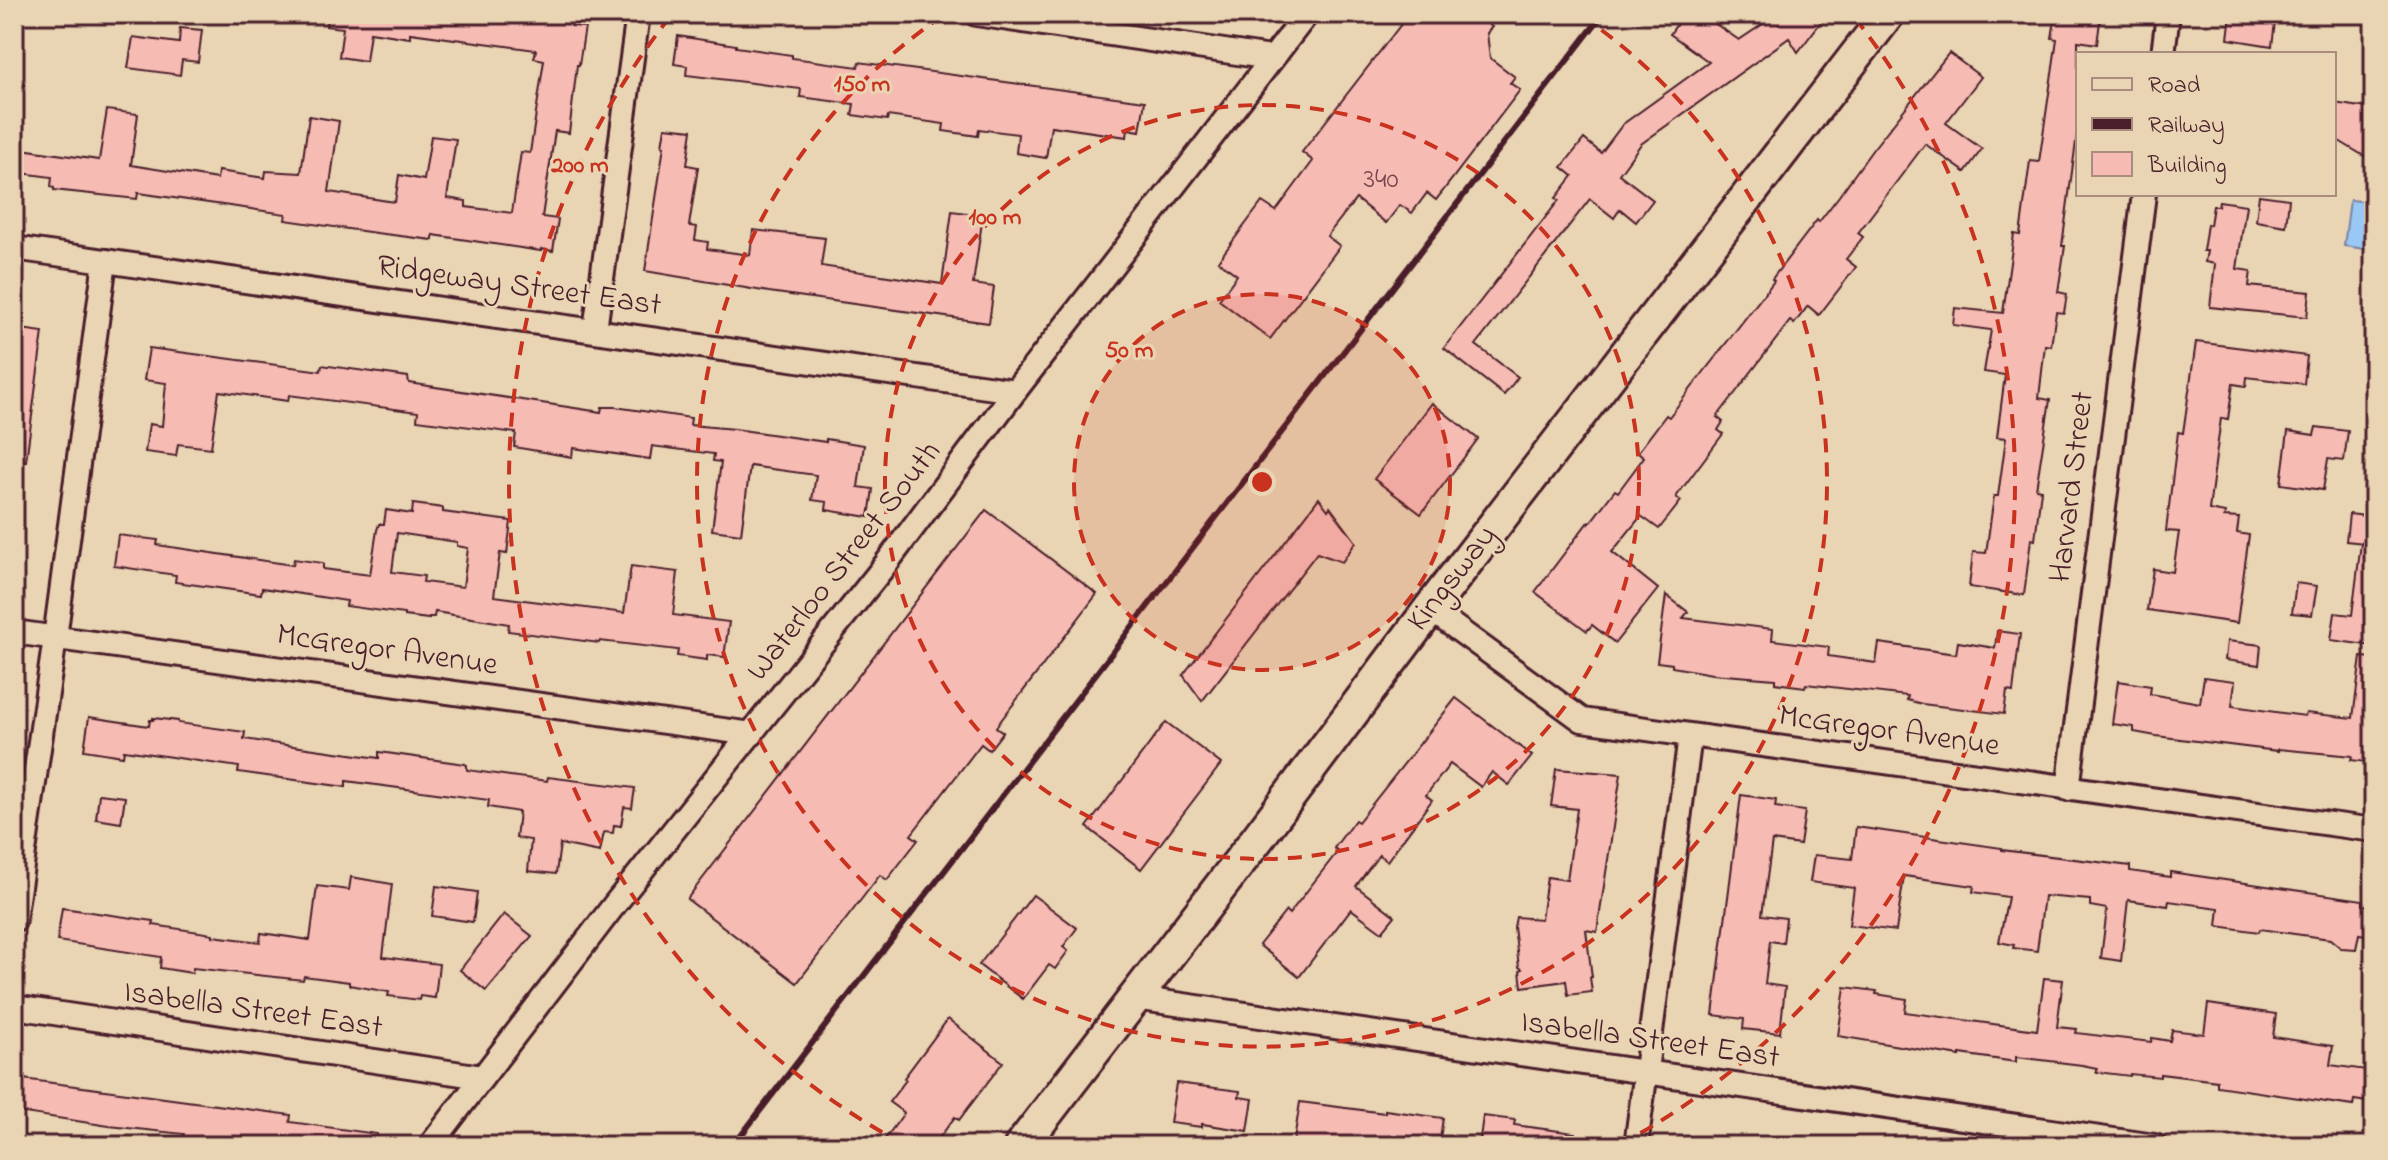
<svg xmlns="http://www.w3.org/2000/svg" width="2388" height="1160" viewBox="0 0 2388 1160" font-family="'Indie Flower',sans-serif">
	<style>
		.water { fill: #99c8f4; stroke: #7984a4; stroke-width: 2 }
		.building { fill: #f6bbb3; stroke: #4a1f2b; stroke-width: 2; fill-rule: evenodd }
		.lines { fill: none; stroke-linecap: round; stroke-linejoin: round }
		.minor-casing { stroke: #4a1f2b; stroke-width: 28 }
		.secondary-casing { stroke: #4a1f2b; stroke-width: 38 }
		.minor { stroke: #e9d4b3; stroke-width: 22 }
		.secondary { stroke: #e9d4b3; stroke-width: 32 }
		.rail { stroke: #4a1f2b; stroke-width: 6 }
		.ring { fill: none; stroke: #c8321e; stroke-width: 4; stroke-dasharray: 14 10 }
		.labels { text-anchor: middle; dominant-baseline: central; stroke-width: 6; stroke-linejoin: round; paint-order: stroke }
		.number-label { font-size: 28px; fill: #75464d }
		.street-label { font-size: 32px; fill: #4a1f2b; stroke: #e9d4b3 }
		.centre { fill: #c8321e; stroke: #e9d4b3; stroke-width: 4 }
		.ring-label { font-size: 24px; text-anchor: middle; font-weight: bold; fill: #c8321e; stroke: #e9d4b3; stroke-width: 6; stroke-linejoin: round; paint-order: stroke }
	</style>
	<rect width="100%" height="100%" fill="#e9d4b3"/>
	<filter id="ink" filterUnits="userSpaceOnUse"><feTurbulence type="fractalNoise" baseFrequency=".0125" numOctaves="2"/><feDisplacementMap in="SourceGraphic" scale="16" xChannelSelector="R" yChannelSelector="G"/><feConvolveMatrix kernelMatrix="1 2 1 2 8 2 1 2 1" color-interpolation-filters="sRGB"/></filter>
	<g filter="url(#ink)">
		<!-- water -->
		<path class="water" d="M2350,200L2371,202L2365,249L2344,246Z"/>
		<!-- building -->
		<g class="building">
			<path d="M327,14H543L572,18L571,26L585,27L579,65H577L569,133L555,131L542,217L558,219L553,251L541,249V251L433,235V240L376,233L285,220L286,214L138,193L137,199L54,190V188L51,187L52,177L14,172V148L99,160L107,110L138,114L131,165L217,179L218,171L265,178L266,171L301,173L309,116L339,121L329,192L395,202L399,175L424,180L431,136L456,139L447,198L466,201V207L512,213L521,152L530,153L544,60L534,58L536,50L410,33V38L370,32L366,61L339,57L343,28L326,26Z"/>
			<path d="M1409,14H1475L1492,27L1487,33L1490,58L1515,77L1510,83L1520,90L1436,200L1427,193L1412,213L1400,205L1386,223L1356,199L1327,236L1340,246L1270,339L1219,300L1237,275L1218,261L1262,202L1276,211L1313,161L1302,152Z"/>
			<path d="M1684,14H1701L1739,40L1778,14H1827L1798,52L1789,38L1641,144L1619,174L1653,200L1636,222L1620,209L1614,218L1590,199L1476,345L1518,377L1504,395L1444,348L1559,200L1556,198L1573,176L1562,167L1584,139L1601,153L1623,124L1709,62L1670,34Z"/>
			<path d="M2056,14H2101L2097,44L2078,41V127L2062,246H2065L2058,292L2067,294L2064,313L2056,312L2051,346L2045,345L2039,398L2050,400L2036,489L2041,490L2035,540L2031,539L2024,595L1969,587L1973,552L1986,553L1994,496H1998L2006,438L1997,437L2005,375L1984,372L1991,330L1953,325L1955,308L2003,313L2014,234L2020,235L2030,161L2039,162L2057,39L2052,38Z"/>
			<path d="M2231,14H2276L2272,46L2228,39Z"/>
			<path d="M180,28L202,30L198,62L182,60L180,75L128,68L133,37L179,43Z"/>
			<path d="M678,36L736,45V47L792,55V58L858,67L859,62L1145,101L1140,131L1128,129L1127,137L1051,126L1046,158L1016,153L1018,134L979,129L978,136L943,131L944,124L888,116L887,120L852,115L854,104L800,97L801,89L686,75L687,66L674,64Z"/>
			<path d="M1949,53L1981,77L1946,123L1982,149L1965,172L1925,144L1858,233L1863,237L1846,259L1856,267L1819,315L1808,306L1794,324L1790,321L1717,417L1723,422L1718,430L1723,434L1676,497L1681,501L1659,529L1641,516L1612,552L1658,589L1615,643L1592,625L1587,631L1535,592L1588,522L1589,524L1615,490L1618,492L1644,457L1638,452L1666,415L1669,417L1774,281L1772,279L1817,220L1819,222L1839,196L1873,149Z"/>
			<path d="M2334,103L2374,109V162L2334,138Z"/>
			<path d="M665,127L692,130L687,165L698,167L689,226L697,227L695,240L708,242L707,249L750,255L753,230L825,238L821,266L942,284L952,211L983,215L973,284L994,287L989,323L769,292L645,271L664,146H662Z"/>
			<path d="M2259,195L2289,199L2286,226L2256,221Z"/>
			<path d="M2219,201L2246,205L2237,269L2251,271L2249,286L2310,292L2307,317L2210,307L2215,264L2205,262L2207,251H2203L2207,224L2210,225L2213,206H2218Z"/>
			<path d="M14,328L43,332L26,461H14Z"/>
			<path d="M2196,342L2307,356L2304,384L2247,377L2246,386L2233,384L2228,419L2221,418L2209,510L2225,513L2224,517L2239,518L2237,533L2249,535L2237,623L2147,610L2153,569L2173,572L2179,532L2166,531L2178,432L2183,433Z"/>
			<path d="M149,348L321,371L322,365L387,374L408,377L409,383L601,412L602,407H615L691,418L690,425L735,429L826,442V439L864,445L858,487L873,489L869,517L826,510L827,502L812,500L816,475L750,466L741,534L712,530L721,462L713,461L714,454L652,446L650,459L573,448L572,457L514,447L516,433L417,420L418,412L289,395L288,401L219,391L211,448L178,444L176,456L145,452L149,424L162,426L166,383L144,380Z"/>
			<path d="M1432,403L1478,439L1421,514L1374,479Z"/>
			<path d="M2316,427L2348,431L2344,461L2328,459L2323,490L2281,484L2288,431L2314,435Z"/>
			<path d="M1319,498L1328,510L1330,507L1356,542L1342,562L1317,553L1202,701L1183,675Z"/>
			<path d="M413,504L443,508V512L511,521L507,554L500,553L494,596L624,613L631,566L678,572L673,615L729,622L724,657L707,655V660L677,656L678,650L600,641L599,643L508,631L509,624L435,612L434,617H429V619L404,616V614L346,606L347,601L262,588L261,594L175,582L176,575L114,566L118,535L158,540L157,545L293,565L294,559L323,563V569L370,575L377,530L379,524H384L386,510L412,514ZM397,533L457,542V546L468,548L463,587L423,582L424,576L392,572Z"/>
			<path d="M986,510L1097,594L996,727L1003,732L989,750L981,744L911,835L918,840L887,880L880,875L797,983L687,899Z"/>
			<path d="M2349,514L2374,517V544L2346,541Z"/>
			<path d="M2361,543L2374,544V646L2331,640L2335,613L2352,615Z"/>
			<path d="M2296,583L2317,586L2312,615L2292,613Z"/>
			<path d="M1666,595L1688,612L1683,618L1773,629L1772,640L1829,647L1828,656L1876,663L1879,643L1956,654L1958,642L1995,648L1997,631L2020,634L2013,692L2007,691L2004,714L1922,704L1907,700L1908,696L1806,684L1805,687L1775,683V679L1712,674L1672,667V664L1657,662Z"/>
			<path d="M2227,641L2261,645L2259,665L2225,660Z"/>
			<path d="M2361,657L2374,658V763L2351,760L2352,756L2278,749V751L2156,736L2134,732V727L2112,724L2118,681L2151,686L2150,694L2200,703L2204,677L2235,681L2232,706L2305,716L2306,713L2353,718Z"/>
			<path d="M1456,698L1532,756L1509,785L1492,772L1481,787L1450,764L1426,795L1432,800L1387,861L1379,855L1356,886L1395,916L1382,932L1351,909L1299,977L1259,945L1286,911L1289,914L1338,851L1334,848L1355,820L1358,822Z"/>
			<path d="M89,717L149,726L150,720H153V718L178,721V723L245,732L244,739L379,758V752L465,764L467,765V770L547,781L548,777L635,788L632,808L624,807L621,826L614,825L613,833L604,832L600,852L560,844L556,874L528,871L531,840L516,838L519,812L488,807L489,800L346,781V787L238,772L239,767L124,750L123,756L84,750Z"/>
			<path d="M1166,722L1221,764L1141,869L1087,827Z"/>
			<path d="M1556,769L1621,774L1597,932L1586,930L1592,977H1590L1592,992L1568,995L1566,981L1522,987L1520,971L1522,969L1519,967L1514,927L1516,917L1541,919L1547,877L1567,880L1577,809L1551,806Z"/>
			<path d="M99,794L125,797L121,823L96,819Z"/>
			<path d="M1741,795L1776,800L1775,807L1805,811L1800,845L1772,841L1762,915L1786,918L1783,943L1770,941L1765,984L1785,987L1780,1033L1743,1029L1744,1019L1713,1015Z"/>
			<path d="M1856,827L2002,848V850L2130,866V871L2170,877V872L2363,900V905L2374,907L2372,936L2359,934L2356,949L2341,948L2330,939L2260,929L2259,932L2217,926L2219,908L2169,901L2168,906L2128,900L2121,961L2101,958L2107,909L2090,906V900L2044,896L2037,951L2013,948L2014,945L1999,942L2008,897L1973,892L1974,886L1904,876L1896,931L1849,925L1854,888L1810,882L1814,855L1852,859Z"/>
			<path d="M351,877L392,884L383,957L439,964L435,998L420,996L419,1000L388,996L389,992L349,985V982L304,976L303,980L193,968L192,973L160,968L161,957L57,941L62,908L154,921L153,925L213,934V936L260,942L261,933L310,940L317,886L349,890Z"/>
			<path d="M436,886L477,892L473,922L432,916Z"/>
			<path d="M1033,895L1077,928L1063,947L1068,951L1055,969L1049,965L1023,999L979,965Z"/>
			<path d="M504,914L532,936L486,991L460,970Z"/>
			<path d="M2044,978L2063,980L2057,1027L2077,1029L2076,1033L2151,1042L2152,1038L2170,1041L2172,1030L2204,1034L2208,1004L2276,1014L2273,1037L2333,1046L2330,1065L2374,1071V1103L2354,1100L2353,1106L2217,1086V1081L2160,1074V1077L2130,1074V1076L2096,1072L2097,1068L2082,1065L2016,1057V1062L1960,1054V1056L1838,1036L1845,987L1877,991L1876,994L1907,999L1905,1012L2037,1030Z"/>
			<path d="M948,1019L1003,1062L959,1120L955,1117L933,1146H880L904,1113L889,1102L906,1080L904,1078Z"/>
			<path d="M23,1079L291,1115L290,1122L377,1134L376,1146H241L183,1137L184,1134L109,1126L18,1112Z"/>
			<path d="M1176,1083L1240,1091L1239,1097L1253,1099L1248,1131L1202,1124V1127L1170,1123Z"/>
			<path d="M1300,1102L1385,1113V1110L1443,1118L1439,1146H1312L1313,1144L1294,1140Z"/>
			<path d="M1483,1116L1515,1120L1514,1125L1575,1133L1574,1146H1479Z"/>
		</g>
		<g class="lines">
			<defs>
				<g id="minor">
					<path d="M976,14L1271,58"/>
					<path d="M2163,54L2168,14"/>
					<path d="M14,248L1015,391"/>
					<path d="M595,330L638,14"/>
					<path d="M1430,609L1582,720L2374,830"/>
					<path d="M14,632L752,734"/>
					<path d="M2068,789L2144,194"/>
					<path d="M14,921L55,638L105,261"/>
					<path d="M1135,998L2155,1146"/>
					<path d="M14,1007L482,1077"/>
					<path d="M430,1146L615,904L882,569L1015,391L1307,14"/>
					<path d="M1636,1146L1690,736"/>
				</g>
				<path id="secondary" d="M1021,1146L1254,843L1430,609L1888,14"/>
			</defs>
			<!-- minor casing -->
			<use href="#minor" class="minor-casing"/>
			<!-- secondary casing -->
			<use href="#secondary" class="secondary-casing"/>
			<!-- minor -->
			<use href="#minor" class="minor"/>
			<!-- secondary -->
			<use href="#secondary" class="secondary"/>
			<!-- rail -->
			<path class="rail" d="M733,1146L1603,14"/>
		</g>
	</g>
	<!-- distance rings -->
	<circle cx="1262" cy="482" r="188" fill="#c8321e" fill-opacity=".12"/>
	<g class="ring">
		<circle cx="1262" cy="482" r="188"/>
		<circle cx="1262" cy="482" r="377"/>
		<path d="M1582 16A565 565 0 1 1 942 16"/>
		<path d="M903 1144A753 753 0 0 1 669 18M1855 18A753 753 0 0 1 1621 1144"/>
	</g>
	<g class="labels">
		<!-- number labels -->
		<g class="number-label">
			<text x="1381" y="180">340</text>
		</g>
		<!-- street labels -->
		<g class="street-label">
			<text transform="translate(519 287) rotate(8)">Ridgeway Street East</text>
			<text transform="translate(2073 487) rotate(-83)">Harvard Street</text>
			<text transform="translate(845 562) rotate(-52)">Waterloo Street South</text>
			<text transform="translate(1453 579) rotate(-52)">Kingsway</text>
			<text transform="translate(387 651) rotate(8)">McGregor Avenue</text>
			<text transform="translate(1889 732) rotate(8)">McGregor Avenue</text>
			<text transform="translate(253 1011) rotate(8)">Isabella Street East</text>
			<text transform="translate(1650 1041) rotate(8)">Isabella Street East</text>
		</g>
	</g>
	<circle cx="1262" cy="482" r="12" class="centre"/>
	<g class="ring-label">
		<text x="862" y="91">150 m</text>
		<text x="580" y="172">200 m</text>
		<text x="995" y="224">100 m</text>
		<text x="1129" y="357">50 m</text>
	</g>
	<!-- margin -->
	<rect width="2388" height="1160" fill="none" stroke="#e9d4b3" stroke-width="48"/>
	<rect x="24" y="24" width="2340" height="1112" fill="none" stroke="#4a1f2b" stroke-width="3" filter="url(#ink)"/>
	<!-- legend -->
	<rect x="2076" y="52" width="260" height="144" fill="#e9d4b3" stroke="#a98c7d" stroke-width="2"/>
	<rect x="2092" y="78" width="40" height="12" fill="#e9d4b3" stroke="#a98c7d" stroke-width="2"/>
	<text x="2148" y="92" font-size="24" fill="#4a1f2b">Road</text>
	<rect x="2092" y="118" width="40" height="12" fill="#4a1f2b" stroke="#a98c7d" stroke-width="2"/>
	<text x="2148" y="132" font-size="24" fill="#4a1f2b">Railway</text>
	<rect x="2092" y="152" width="40" height="24" fill="#f6bbb3" stroke="#a98c7d" stroke-width="2"/>
	<text x="2148" y="172" font-size="24" fill="#4a1f2b">Building</text>
</svg>
